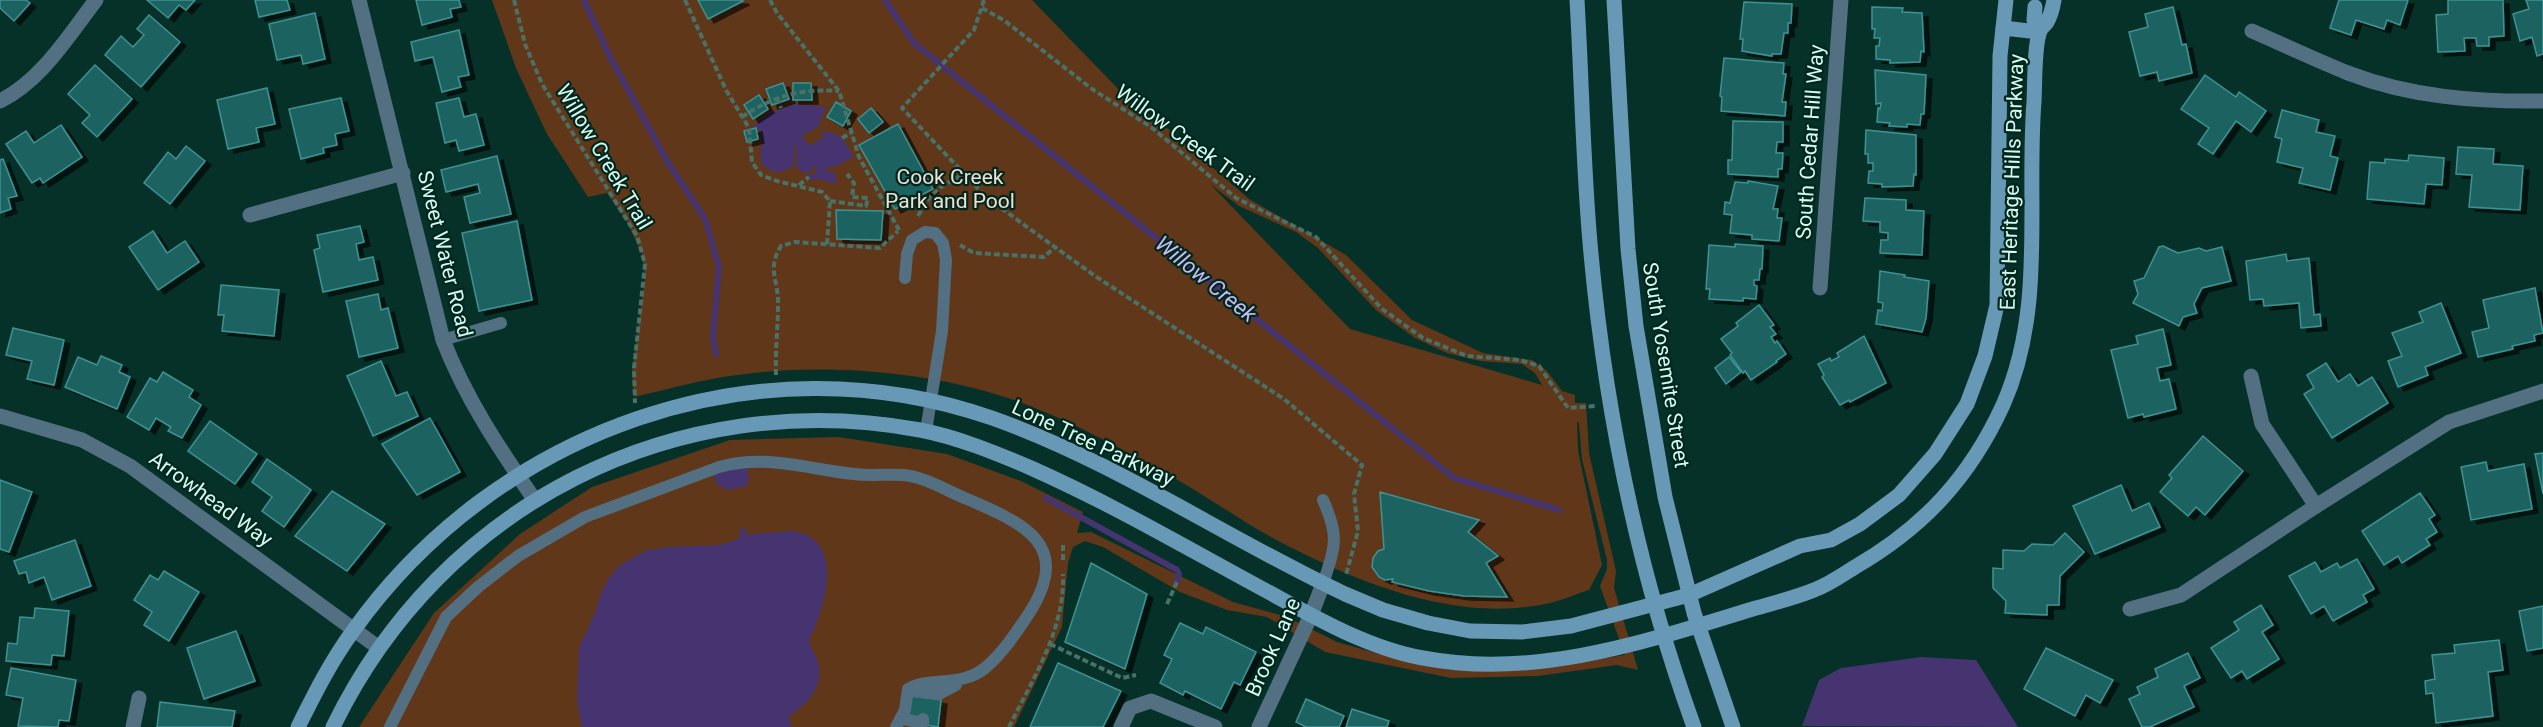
<svg xmlns="http://www.w3.org/2000/svg" width="2543" height="727" viewBox="0 0 2543 727" font-family="Roboto,sans-serif">
	<style>
		.green { fill: #613719; fill-rule: evenodd }
		.water { fill: #453470 }
		.lines { fill: none; stroke-linecap: round; stroke-linejoin: round }
		.stream { stroke: #453470; stroke-width: 6 }
		.building { fill: #1f6261; stroke: #3d9292; stroke-width: 1.5; filter: url(#shadow) }
		.path { stroke: #487168; stroke-width: 4; stroke-dasharray: 6 3; stroke-linecap: butt }
		.lane { stroke: #527082; stroke-width: 12 }
		.street { stroke: #527082; stroke-width: 15 }
		.secondary { stroke: #6798b5; stroke-width: 15 }
		.labels { text-anchor: middle; dominant-baseline: central; stroke-width: 4.5; stroke-linejoin: round; paint-order: stroke }
		.street-label { font-size: 21px; fill: #d6faef; stroke: #00271e }
		.park-label { font-size: 21px; fill: #f1dfd3; stroke: #00271e }
		.water-label { font-size: 22px; font-style: italic; fill: #c7bbf2; stroke: #00271e }
	</style>
	<defs>
		<filter id="shadow"><feDropShadow dx="6" dy="4" stdDeviation="0" flood-color="#0009"/></filter>
	</defs>
	<rect width="100%" height="100%" fill="#063128"/>
	<!-- green -->
	<path class="green" d="M492,0H1032L1128,99L1167,128L1249,199L1346,255L1412,320L1483,353L1532,360L1547,371L1562,391L1575,395V403H1586L1589,453L1616,571L1614,588L1638,670L1617,665L1538,676L1451,678L1325,652L1267,617L1227,610L1180,592L1103,547L1085,541L1073,547L1068,563L1062,627L1014,727H359L434,613L520,534L592,487L730,440L839,437L947,454L1021,481L1083,512L1077,533L1091,532L1233,602L1287,617L1337,642L1390,657L1535,669L1625,655L1600,586L1607,569V560L1582,459L1579,423L1577,422L1578,451L1602,565L1589,590C1576,594 1563,600 1550,603C1462,623 1369,587 1292,548C1251,528 1213,500 1174,478C1118,447 1056,412 995,394C912,369 808,363 723,377C693,382 664,390 634,397L632,372L645,277L642,254L626,220L607,193L588,197L547,134L516,68ZM1210,184L1239,206L1296,232L1318,248L1377,311L1415,338L1447,353L1480,361L1522,364L1535,373L1542,385L1350,329Z"/>
	<!-- water -->
	<g class="water">
		<path d="M795,104L826,107L818,127L803,135L806,143L811,145L823,137L822,132C841,132 846,141 853,157L835,167L825,168V170L835,173L837,184L817,179L809,180L808,175L816,173V166L809,173H804L796,167L797,151L792,138L795,151L793,166C782,174 771,174 762,164C756,149 771,134 753,126L769,113Z"/>
		<path d="M742,466L748,471L749,480L746,486L728,490L716,484L714,474Z"/>
		<path d="M791,531C847,537 825,608 809,640C811,650 818,658 819,667C822,689 806,705 789,716L791,727H582L577,701L579,648L596,610L600,596L608,579L620,565L645,551L667,547L721,545L751,534Z"/>
		<path d="M1921,657L1976,660L2018,727L1802,726L1819,680L1841,668Z"/>
	</g>
	<g class="lines">
		<!-- stream -->
		<g class="stream">
			<path d="M584,0L609,55L667,161L705,219L719,267L713,336L716,354"/>
			<path d="M885,0L914,43L1454,478L1559,510"/>
			<path d="M1046,498L1177,570L1179,574L1177,582"/>
			<path d="M743,544V531"/>
		</g>
	</g>
	<!-- building -->
	<g class="building">
		<path d="M0,0H26L30,3L14,21L0,8Z"/>
		<path d="M147,0H195L186,10L179,5L168,18Z"/>
		<path d="M255,0H287L290,10L259,17Z"/>
		<path d="M416,0H459L461,7L450,9L452,17L422,25Z"/>
		<path d="M698,0H742L743,1L708,19Z"/>
		<path d="M2339,0H2408L2400,25L2387,20L2384,29L2356,20L2351,35L2330,28Z"/>
		<path d="M2448,0H2503L2504,36L2489,37V46H2477L2476,38H2464L2465,51L2438,52L2436,15L2448,14Z"/>
		<path d="M2526,0H2543V54L2537,56L2532,37L2520,41L2513,14L2529,9Z"/>
		<path d="M1744,2L1792,4L1791,23H1788V33H1784L1781,54H1772V56L1742,51L1743,39H1740Z"/>
		<path d="M1872,7L1903,8L1902,12L1922,13L1924,52L1921,51L1920,62L1890,63V60L1876,59V46H1879L1880,38H1874L1875,29H1872Z"/>
		<path d="M2173,7L2182,45L2186,44L2192,73L2159,81L2157,72L2140,76L2129,32L2148,27L2145,14Z"/>
		<path d="M315,13L325,59L303,64L301,55L277,60L269,24Z"/>
		<path d="M149,15L180,42L141,87L105,55L121,36L133,47L144,35L137,29Z"/>
		<path d="M459,30L469,75L458,77L461,87L442,92L433,57L415,61L411,42Z"/>
		<path d="M1724,58L1784,63L1783,74H1786L1782,102H1786L1785,116L1721,111L1722,97L1720,96Z"/>
		<path d="M95,65L132,99L97,137L82,123L90,115L68,94Z"/>
		<path d="M1875,70L1926,75L1924,114H1921L1920,125L1907,124V127L1889,126L1890,123L1877,122L1878,108L1880,109L1881,103L1876,104Z"/>
		<path d="M2205,75L2236,97L2239,92L2266,111L2251,132L2236,121L2213,154L2198,144L2209,128L2181,109Z"/>
		<path d="M783,83L789,99L772,105L766,89Z"/>
		<path d="M793,83H811L812,100H793Z"/>
		<path d="M267,88L275,124L256,128L259,142L228,149L217,100Z"/>
		<path d="M759,95L768,109L753,119L744,105Z"/>
		<path d="M341,98L349,131L335,134L337,145L323,148L324,153L301,159L289,109Z"/>
		<path d="M459,98L464,117L476,114L484,145L459,151L456,140L445,143L436,103Z"/>
		<path d="M836,102L851,111L843,126L827,117Z"/>
		<path d="M871,108L883,122L869,133L858,119Z"/>
		<path d="M2282,110L2319,120L2316,132L2335,136L2330,156L2338,158L2330,190L2299,183L2303,168L2277,162L2282,139L2275,137Z"/>
		<path d="M1733,121L1783,122V142H1777L1776,153H1783L1782,169H1778V177L1728,174V160H1732Z"/>
		<path d="M898,124L933,189L895,209L859,145Z"/>
		<path d="M61,125L82,157L43,183L40,178L32,183L6,144L26,131L34,143Z"/>
		<path d="M756,128L758,139L747,142L744,131Z"/>
		<path d="M1866,130L1916,135V175L1914,174L1913,186L1882,187V184L1868,183L1869,171H1873V163H1868V154H1865Z"/>
		<path d="M186,146L205,161L170,204L144,183L168,152L176,159Z"/>
		<path d="M2458,147L2494,149L2493,164L2523,166L2520,210L2469,207L2472,175L2456,174Z"/>
		<path d="M2409,155L2444,158L2442,185L2426,184L2424,204L2367,199L2370,162L2385,163V159L2408,161Z"/>
		<path d="M497,156L511,214L470,223L464,197L480,193L478,184L446,192L441,170Z"/>
		<path d="M3,159L17,196L8,198L11,209L0,213V160Z"/>
		<path d="M1748,181L1778,186L1773,209H1778L1777,218H1782L1779,241L1752,239V235L1730,233L1732,215L1724,214L1725,202L1730,203L1735,182L1748,183Z"/>
		<path d="M1865,198L1906,200V210L1924,211L1922,255L1880,253L1881,240H1888V233L1880,232V222L1863,221Z"/>
		<path d="M836,210L883,211L881,240L837,239Z"/>
		<path d="M517,221L532,300L479,311L462,233Z"/>
		<path d="M360,226L364,242L356,244L359,260L373,257L378,280L323,292L314,250L320,248L317,235Z"/>
		<path d="M153,231L167,253L185,241L199,262L158,290L129,247Z"/>
		<path d="M1735,244L1763,246L1762,269H1760L1759,280H1754V285L1757,286L1756,299L1743,298V301L1709,299L1710,289H1706L1709,245L1735,247Z"/>
		<path d="M2163,246L2178,253L2199,248L2206,251L2222,247L2231,281L2202,288L2194,304L2197,313L2183,317L2179,326L2133,303L2138,294L2134,281L2144,278L2159,247Z"/>
		<path d="M2286,254L2287,261L2309,258L2314,315L2320,314L2321,326L2301,328L2299,303L2264,306L2263,299L2250,300L2246,261Z"/>
		<path d="M1880,271L1905,275L1904,277L1929,281L1926,318L1922,332L1876,324L1878,310L1882,311L1883,303L1878,302Z"/>
		<path d="M221,285L279,290L274,336L222,331L224,315H218Z"/>
		<path d="M2535,288L2543,333L2534,335L2535,341L2512,346L2513,349L2478,357L2472,332L2489,328L2483,300Z"/>
		<path d="M378,294L381,310L388,308L398,348L359,357L346,301Z"/>
		<path d="M2441,303L2461,353L2425,367L2428,375L2398,387L2388,361L2402,356L2392,333L2423,322L2419,312Z"/>
		<path d="M1759,305L1774,325L1770,327L1776,334L1771,337L1775,343L1777,341L1786,354L1776,361L1777,362L1751,380L1745,371L1743,373L1730,355L1732,353L1721,339L1738,326L1736,323Z"/>
		<path d="M13,328L64,340L54,385L27,379L32,361L6,355Z"/>
		<path d="M2163,329L2171,365L2157,368L2160,381L2169,379L2176,409L2144,417L2143,414L2128,418L2111,350L2138,344L2136,336Z"/>
		<path d="M1864,336L1886,383L1850,402L1849,400L1840,405L1822,377L1824,375L1818,364L1830,358L1831,361L1839,357L1837,353Z"/>
		<path d="M101,356L122,365L119,372L130,377L117,409L65,387L78,357L97,365Z"/>
		<path d="M1729,357L1741,372L1726,384L1715,368Z"/>
		<path d="M381,361L396,396L407,392L418,416L373,436L347,376Z"/>
		<path d="M2326,363L2338,382L2350,374L2358,386L2372,377L2388,403L2332,438L2304,394L2314,388L2307,375Z"/>
		<path d="M163,372L193,390L189,397L201,405L182,438L168,431L171,427L156,418L149,430L127,417L150,378L157,382Z"/>
		<path d="M430,418L460,472L417,495L382,444Z"/>
		<path d="M210,421L257,454L235,484L188,451Z"/>
		<path d="M2203,436L2243,471L2205,515L2196,507L2188,516L2160,492L2172,478L2169,475Z"/>
		<path d="M2543,453V494L2535,454Z"/>
		<path d="M267,459L311,490L284,527L262,511L272,497L252,482Z"/>
		<path d="M2486,462L2488,471L2524,464L2532,509L2471,520L2461,467Z"/>
		<path d="M0,480L32,492L9,552L0,549Z"/>
		<path d="M2121,485L2132,511L2149,503L2160,527L2095,554L2073,506Z"/>
		<path d="M332,491L385,524L347,571L295,536Z"/>
		<path d="M1380,492L1479,520L1468,532L1498,556L1486,563L1507,597L1464,596L1429,591L1392,582L1393,579L1385,580L1379,577L1372,567L1373,558L1378,551L1384,549Z"/>
		<path d="M2420,493L2435,515L2429,519L2437,532L2426,539L2430,545L2402,563L2398,556L2384,565L2362,531Z"/>
		<path d="M2065,533L2084,552L2060,576L2059,605H2047V615L2005,613L2006,601L1993,588V568L2003,569V550L2024,551L2032,544L2053,545Z"/>
		<path d="M75,540L91,586L52,600L44,577L29,583L26,572L19,574L14,561Z"/>
		<path d="M2357,559L2374,589L2363,595L2367,602L2333,621L2324,606L2311,614L2289,576L2315,562L2321,572L2337,563L2340,568Z"/>
		<path d="M1091,563L1147,594L1125,669L1065,642Z"/>
		<path d="M164,571L199,592L169,641L144,625L152,612L134,600L150,575L158,580Z"/>
		<path d="M2261,605L2273,625L2262,632L2279,659L2247,679L2242,671L2231,678L2211,648L2239,630L2234,622Z"/>
		<path d="M2543,606V648L2527,651L2519,611Z"/>
		<path d="M35,608L69,611L64,656L52,655L51,665L6,661L8,643L17,644L20,617L34,618Z"/>
		<path d="M1180,623L1203,634L1206,627L1256,652L1240,685L1234,682L1221,709L1185,691L1183,695L1160,683L1172,659L1164,655Z"/>
		<path d="M236,631L255,681L204,699L187,648Z"/>
		<path d="M2499,640L2503,670L2488,672L2493,716L2436,723L2433,693L2426,694L2425,681L2435,679L2432,655L2455,653L2454,645Z"/>
		<path d="M2046,648L2113,680L2100,703L2086,695L2075,716L2024,689Z"/>
		<path d="M2188,653L2200,678L2184,686L2194,707L2150,727H2142L2129,699L2140,694L2137,687L2158,677L2155,669Z"/>
		<path d="M1058,663L1121,691L1103,727H1030Z"/>
		<path d="M11,668L76,680L69,721L59,720L58,727L18,726L23,698L6,695Z"/>
		<path d="M912,695L941,700L938,727L907,722Z"/>
		<path d="M1306,699L1344,716L1339,727H1306L1296,722Z"/>
		<path d="M160,702L235,711L232,727H157Z"/>
		<path d="M1352,709L1389,721L1387,727H1346Z"/>
	</g>
	<g class="lines">
		<!-- path -->
		<g class="path">
			<path d="M514,0L525,44L542,84L637,236L645,264L634,368L635,403"/>
			<path d="M685,0L726,90L749,128L752,162L761,175L777,181L822,192L830,201L827,245"/>
			<path d="M770,0L777,13L839,91L859,157L899,230"/>
			<path d="M984,0L974,30L902,108L987,198L1095,276L1284,399L1362,465L1354,494L1358,531L1346,575"/>
			<path d="M982,8L1005,21L1092,89L1151,127L1236,198L1316,237L1382,309L1423,338L1467,356L1520,360L1539,366L1568,408L1595,406"/>
			<path d="M777,98L781,108"/>
			<path d="M742,117C773,96 802,88 839,91"/>
			<path d="M842,138L852,132"/>
			<path d="M799,185L809,177"/>
			<path d="M830,201L866,206L868,198L852,197L854,183L847,174"/>
			<path d="M918,216C931,191 940,186 965,174"/>
			<path d="M960,245L974,253L1044,257L1055,247"/>
			<path d="M776,375C775,351 778,328 778,305C779,279 766,271 781,246L795,242L880,248L898,231"/>
			<path d="M1063,545V561"/>
			<path d="M1167,604L1177,582"/>
			<path d="M1050,644L1122,678L1136,675"/>
			<path d="M1009,727C1033,678 1065,630 1063,574"/>
		</g>
		<!-- lane -->
		<g class="lane">
			<path d="M905,278L907,254L912,240L925,232L935,233L943,243L946,260L942,331L926,431"/>
			<path d="M443,340L501,323"/>
			<path d="M1323,584C1335,546 1340,538 1323,500"/>
			<path d="M910,691L939,694L956,685"/>
			<path d="M902,719L923,723V719"/>
			<path d="M390,727L446,617L478,587L518,556L585,517L719,467C768,454 806,469 854,474C870,476 887,474 904,475C925,477 947,491 967,499C1025,524 1074,545 1028,615C1016,633 1002,654 985,668C960,688 931,676 908,689L905,710L896,727"/>
		</g>
		<!-- street -->
		<g class="street">
			<path d="M359,0L443,340C466,399 499,448 534,499"/>
			<path d="M2252,31C2284,45 2316,60 2348,73C2410,97 2477,102 2543,101"/>
			<path d="M0,101C41,81 69,35 96,0"/>
			<path d="M250,215L403,173"/>
			<path d="M1820,288L1841,0"/>
			<path d="M2251,376L2262,424L2316,506"/>
			<path d="M0,416L82,440L130,466L379,648"/>
			<path d="M2130,609L2181,595L2316,506L2449,422L2543,391"/>
			<path d="M133,727L139,698"/>
			<path d="M1121,727L1130,708L1151,701L1215,727"/>
			<path d="M1259,727L1311,615L1323,584"/>
		</g>
		<!-- secondary -->
		<g class="secondary">
			<path d="M1577,0C1582,84 1583,170 1591,254C1606,415 1639,575 1694,727"/>
			<path d="M1614,0L1628,249L1636,326L1665,497L1694,613L1733,727"/>
			<path d="M2035,7L2034,20L2039,32"/>
			<path d="M2003,28L2039,32"/>
			<path d="M298,727C315,693 331,661 353,631C496,430 757,336 992,418C1116,462 1226,538 1345,594L1383,610L1428,623L1470,631L1522,632L1571,626L1689,595L1800,546L1831,540L1860,524L1899,495L1935,454L1967,404L1985,356L1997,305L2000,56L2006,0"/>
			<path d="M333,727C441,504 676,385 920,430C957,437 996,453 1031,468C1110,503 1185,547 1261,588C1311,615 1366,648 1423,658C1533,679 1642,643 1746,611C1769,604 1792,599 1814,590C1828,585 1842,575 1855,567C1924,527 1970,477 2003,405C2046,308 2026,203 2034,102C2035,85 2034,45 2040,31C2041,28 2045,25 2047,22C2052,13 2052,10 2054,0"/>
		</g>
	</g>
	<g class="labels">
		<!-- street labels -->
		<g class="street-label">
			<text transform="translate(1185 138) rotate(36)">Willow Creek Trail</text>
			<text transform="translate(1810 142) rotate(-86)">South Cedar Hill Way</text>
			<text transform="translate(604 157) rotate(59)">Willow Creek Trail</text>
			<text transform="translate(2012 182) rotate(-88)">East Heritage Hills Parkway</text>
			<text transform="translate(445 254) rotate(76)">Sweet Water Road</text>
			<text transform="translate(1666 365) rotate(81)">South Yosemite Street</text>
			<text transform="translate(1093 443) rotate(25)">Lone Tree Parkway</text>
			<text transform="translate(211 499) rotate(36)">Arrowhead Way</text>
			<text transform="translate(1273 647) rotate(-66)">Brook Lane</text>
		</g>
		<!-- park labels -->
		<g class="park-label">
			<text x="950" y="177">Cook Creek<tspan x="950" dy="24">Park and Pool</tspan></text>
		</g>
		<!-- water labels -->
		<g class="water-label">
			<text transform="translate(1206 279) rotate(39)">Willow Creek</text>
		</g>
	</g>
</svg>
